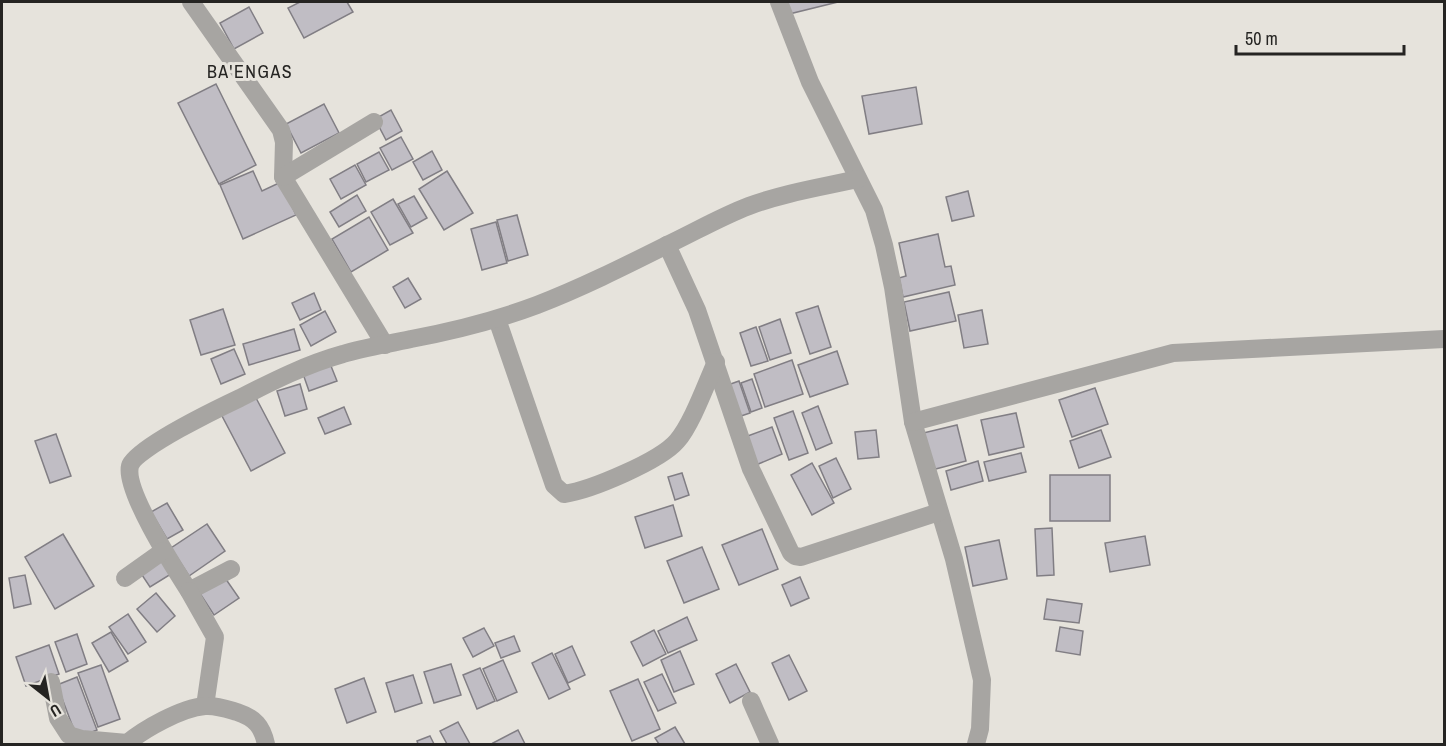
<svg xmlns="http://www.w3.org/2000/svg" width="1446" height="746" viewBox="0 0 1446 746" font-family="'Archivo Narrow',sans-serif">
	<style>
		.building { fill: #c0bdc4; stroke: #817e84; stroke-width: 1.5 }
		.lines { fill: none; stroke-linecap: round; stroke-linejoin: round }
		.minor { stroke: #a7a5a2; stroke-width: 18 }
		.labels { text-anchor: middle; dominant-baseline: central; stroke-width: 6; stroke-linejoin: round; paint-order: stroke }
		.quarter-label { font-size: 18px; letter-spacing: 1.5px; fill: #252422; stroke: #e6e3dc }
	</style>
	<rect width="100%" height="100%" fill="#e6e3dc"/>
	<!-- building -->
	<g class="building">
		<path d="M300,2H347L353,12L304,38L288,8Z"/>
		<path d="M781,2H838L785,15Z"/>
		<path d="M249,7L263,33L234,49L220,23Z"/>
		<path d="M216,84L256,165L219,184L178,103Z"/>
		<path d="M916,87L922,124L869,134L862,96Z"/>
		<path d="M324,104L339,133L301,153L286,124Z"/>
		<path d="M391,110L402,131L386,140L375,119Z"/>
		<path d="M401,137L413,159L392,170L380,148Z"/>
		<path d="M432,151L442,170L423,180L413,162Z"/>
		<path d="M379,152L389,170L366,182L357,164Z"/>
		<path d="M355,165L366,185L341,199L330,179Z"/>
		<path d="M253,171L262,191L281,182L296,215L243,239L220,185Z"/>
		<path d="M447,171L473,213L444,230L419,189Z"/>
		<path d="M968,191L974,216L952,221L946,197Z"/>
		<path d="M357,195L366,211L339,227L330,212Z"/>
		<path d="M414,196L427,218L411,227L398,204Z"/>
		<path d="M393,199L413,233L390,245L371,212Z"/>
		<path d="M517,215L528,255L508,261L497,220Z"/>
		<path d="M369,217L388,250L351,272L332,239Z"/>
		<path d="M496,222L507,263L482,270L471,229Z"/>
		<path d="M938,234L945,267L951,266L955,285L903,297L899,278L906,276L899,243Z"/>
		<path d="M408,278L421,299L405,308L393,287Z"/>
		<path d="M949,292L956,321L910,331L904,302Z"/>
		<path d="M314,293L321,310L300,320L292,303Z"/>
		<path d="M818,306L831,347L810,354L796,313Z"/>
		<path d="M223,309L235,345L201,355L190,320Z"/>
		<path d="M982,310L988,344L964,348L958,315Z"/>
		<path d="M325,311L336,332L311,346L300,325Z"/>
		<path d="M780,319L791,353L770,360L759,327Z"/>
		<path d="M756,327L768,361L751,366L740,333Z"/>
		<path d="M294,329L300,350L249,365L243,344Z"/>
		<path d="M234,349L245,374L221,384L211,359Z"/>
		<path d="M837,351L848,384L810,397L798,365Z"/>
		<path d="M792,360L803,394L765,407L754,374Z"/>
		<path d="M329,361L337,381L309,391L302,371Z"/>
		<path d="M752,379L762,408L751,412L741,383Z"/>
		<path d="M739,381L750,413L735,418L725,386Z"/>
		<path d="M300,384L307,409L285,416L277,391Z"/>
		<path d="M1095,388L1108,424L1072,437L1059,400Z"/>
		<path d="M255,396L285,453L251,471L221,414Z"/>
		<path d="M818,406L832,443L816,450L802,413Z"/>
		<path d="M344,407L351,424L325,434L318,418Z"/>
		<path d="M793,411L808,453L789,460L774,418Z"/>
		<path d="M1016,413L1024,447L989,455L981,420Z"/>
		<path d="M957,425L966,461L928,471L919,434Z"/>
		<path d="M772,427L782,454L756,465L745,437Z"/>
		<path d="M876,430L879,457L858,459L855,432Z"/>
		<path d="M1101,430L1111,457L1079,468L1070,441Z"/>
		<path d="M56,434L71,476L50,483L35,441Z"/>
		<path d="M1021,453L1026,472L989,481L984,462Z"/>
		<path d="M836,458L851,489L833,498L819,466Z"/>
		<path d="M978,461L983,481L951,490L946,471Z"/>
		<path d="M812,463L834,503L812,515L791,475Z"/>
		<path d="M682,473L689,495L675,500L668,477Z"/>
		<rect x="1050" y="475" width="60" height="46"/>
		<path d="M167,503L183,530L167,539L151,512Z"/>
		<path d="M673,505L682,536L645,548L635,517Z"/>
		<path d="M207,524L225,551L189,576L171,548Z"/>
		<path d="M1052,528L1054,575L1037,576L1035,529Z"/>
		<path d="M762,529L778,569L739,585L722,545Z"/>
		<path d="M63,534L94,586L55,609L25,557Z"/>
		<path d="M1145,536L1150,565L1110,572L1105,543Z"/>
		<path d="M999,540L1007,579L973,586L965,547Z"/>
		<path d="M702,547L719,589L684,603L667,561Z"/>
		<path d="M161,558L171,574L150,587L140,572Z"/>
		<path d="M25,575L31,604L14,608L9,578Z"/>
		<path d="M223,575L239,598L214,615L199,592Z"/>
		<path d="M800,577L809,598L791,606L782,585Z"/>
		<path d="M156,593L175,616L157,632L137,609Z"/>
		<path d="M1047,599L1082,604L1079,623L1044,619Z"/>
		<path d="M128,614L146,642L128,654L109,627Z"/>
		<path d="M687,617L697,640L668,653L658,631Z"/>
		<path d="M1060,627L1083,631L1080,655L1056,651Z"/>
		<path d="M484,628L494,646L473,657L463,638Z"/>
		<path d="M654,630L666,654L643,666L631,642Z"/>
		<path d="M111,632L128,661L109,672L92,643Z"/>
		<path d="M77,634L87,664L66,672L55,642Z"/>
		<path d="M514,636L520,651L501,658L495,643Z"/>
		<path d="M49,645L59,674L26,686L16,657Z"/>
		<path d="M572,646L585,675L568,683L555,654Z"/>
		<path d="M680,651L694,684L674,692L661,660Z"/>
		<path d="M552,653L570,689L549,699L532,663Z"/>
		<path d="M789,655L807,691L789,700L772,663Z"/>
		<path d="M503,660L517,692L497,701L483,669Z"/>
		<path d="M451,664L461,695L434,703L424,672Z"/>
		<path d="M736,664L750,692L730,703L716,674Z"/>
		<path d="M101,665L120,719L98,727L78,673Z"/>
		<path d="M480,668L495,701L477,709L463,675Z"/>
		<path d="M662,674L676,703L658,711L644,682Z"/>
		<path d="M413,675L422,703L395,712L386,683Z"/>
		<path d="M77,677L97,730L77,738L57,685Z"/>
		<path d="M364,678L376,712L347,723L335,689Z"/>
		<path d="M638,679L660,729L632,741L610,691Z"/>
		<path d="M458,722L470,744H447L440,731Z"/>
		<path d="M675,727L685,744H659L655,738Z"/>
		<path d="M518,730L525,744H494L493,743Z"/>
		<path d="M430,736L434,744H418L417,741Z"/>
	</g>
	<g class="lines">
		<!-- minor -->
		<g class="minor">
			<path d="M191,2L281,130L284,142L283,177L385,345"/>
			<path d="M779,2L810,82L874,210L884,245L893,287L913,422L954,559L982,680L980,729L976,744"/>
			<path d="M283,177L374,122"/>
			<path d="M667,245L697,310L751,469L791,553L795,556L801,557L939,512"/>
			<path d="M497,319L554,485L564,494C591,490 660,461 677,441C692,424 706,384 716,362"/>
			<path d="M913,422L1173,353L1444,339"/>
			<path d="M231,569L189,591C175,569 124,490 130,466C134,449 221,407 240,398C273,381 307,364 343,354C365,347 389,344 411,339C454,331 497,320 537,305C581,288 623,267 665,246C693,233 720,217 749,206C784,193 822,187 858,179"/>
			<path d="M125,578L163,551"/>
			<path d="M189,591L215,637L205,706"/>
			<path d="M51,682L58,718L69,735L82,739L127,743"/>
			<path d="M751,701L770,744"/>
			<path d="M126,744C144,729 181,708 205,706C216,705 227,709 237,712C255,718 262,726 266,744"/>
		</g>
	</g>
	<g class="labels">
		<!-- quarter labels -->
		<g class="quarter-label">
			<text x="250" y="71">BA'ENGAS</text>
		</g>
	</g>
	<!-- border -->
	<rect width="1446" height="746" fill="none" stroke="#252422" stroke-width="6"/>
	<!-- north arrow -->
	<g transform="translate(48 698) rotate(149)" stroke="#e6e3dc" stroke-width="4.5" paint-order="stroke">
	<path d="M0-4.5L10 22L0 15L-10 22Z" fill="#252422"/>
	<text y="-9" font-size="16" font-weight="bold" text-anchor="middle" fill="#252422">U</text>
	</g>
	<!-- scale -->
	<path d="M1236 45v9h168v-9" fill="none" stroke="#252422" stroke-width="3"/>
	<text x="1245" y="45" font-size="18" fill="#252422" stroke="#e6e3dc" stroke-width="4.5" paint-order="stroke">50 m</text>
</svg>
